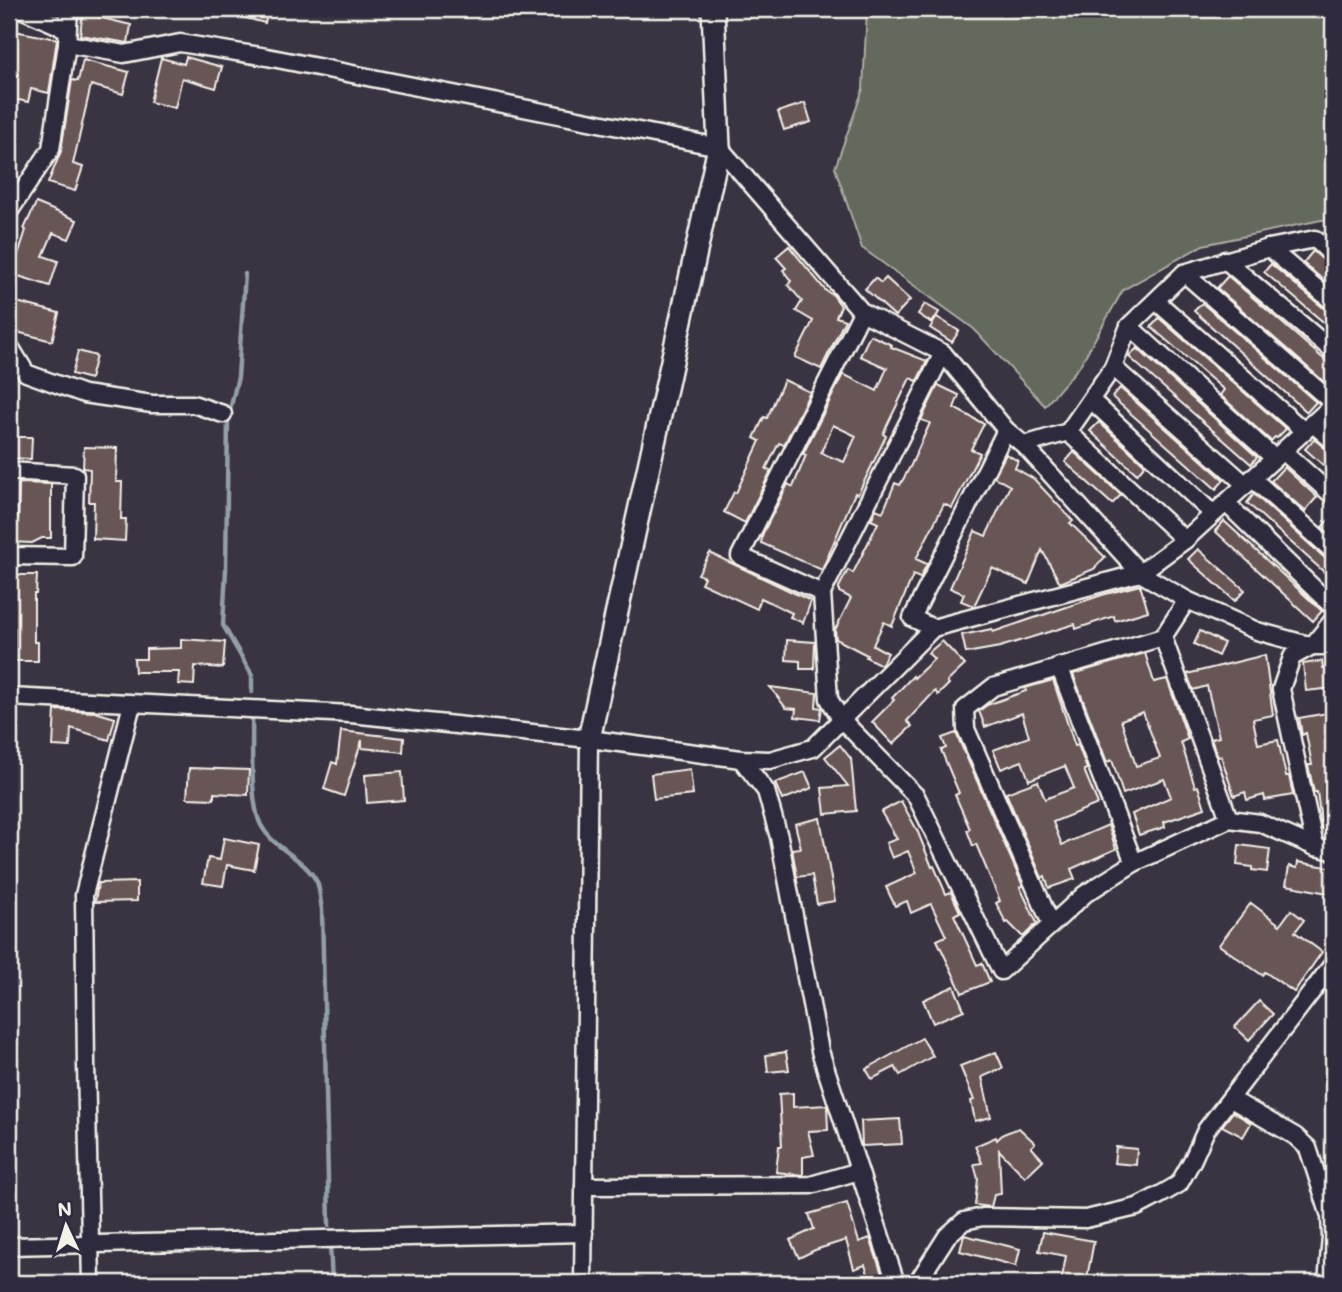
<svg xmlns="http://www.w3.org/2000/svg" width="1342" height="1292" viewBox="0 0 1342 1292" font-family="Mali,sans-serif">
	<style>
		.green { fill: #64695b; stroke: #acada2; stroke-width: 2 }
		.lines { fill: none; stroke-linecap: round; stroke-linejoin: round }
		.stream { stroke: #929fa6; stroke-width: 4.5 }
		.building { fill: #685656; stroke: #f4f1e8; stroke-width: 2; fill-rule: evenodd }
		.street-casing { stroke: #f4f1e8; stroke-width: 21 }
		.secondary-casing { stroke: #f4f1e8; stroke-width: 26 }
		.street { stroke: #2f2a3d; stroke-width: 16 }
		.secondary { stroke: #2f2a3d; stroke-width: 21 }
	</style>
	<rect width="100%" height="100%" fill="#3a3342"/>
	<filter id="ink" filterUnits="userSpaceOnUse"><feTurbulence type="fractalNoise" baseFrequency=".0143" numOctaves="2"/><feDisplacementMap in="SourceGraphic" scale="14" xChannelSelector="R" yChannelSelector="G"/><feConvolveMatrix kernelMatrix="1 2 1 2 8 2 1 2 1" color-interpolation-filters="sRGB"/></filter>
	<g filter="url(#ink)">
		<!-- green -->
		<path class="green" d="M867,9H1333V220H1321L1203,245L1123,290L1079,367L1045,406L974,329L862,248L835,168L863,89Z"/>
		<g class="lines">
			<!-- stream -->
			<g class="stream">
				<path d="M245,274L238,377L228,418L226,569L223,625L252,675V692"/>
				<path d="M252,713C253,741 249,802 261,825C274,850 304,857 317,882C320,889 320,901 322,909L329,1225"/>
				<path d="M330,1243L332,1283"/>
			</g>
		</g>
		<!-- building -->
		<g class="building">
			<path d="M83,9H100L98,17L131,25L128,43L80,35Z"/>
			<path d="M226,9H269L265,23L226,13Z"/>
			<path d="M9,30L57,39L49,93L31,89L28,102L9,98Z"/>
			<path d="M186,57L222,67L216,88L182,78L175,108L150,102L161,58L184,64Z"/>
			<path d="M83,60L129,72L123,94L91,85L73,164L83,167L75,191L48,183L61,151L72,80L78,81Z"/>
			<path d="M805,103L811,122L784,130L778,112Z"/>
			<path d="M36,203L77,220L69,239L53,233L43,256L58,261L50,286L12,274L26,230L24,229Z"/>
			<path d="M789,246L826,291L833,295L841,306L836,317L845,320L821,369L795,357L813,321L796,311L802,301L788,285L791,281L783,270L786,268L776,257Z"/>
			<path d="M1313,251L1333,268V288L1303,263Z"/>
			<path d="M1271,264L1326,310L1333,312V320L1328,326L1264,272Z"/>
			<path d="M1228,276L1333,367V383L1330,387L1217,288Z"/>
			<path d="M875,278L881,283L886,278L910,300L895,316L865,289Z"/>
			<path d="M9,300L59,313L52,341L9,330Z"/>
			<path d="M1202,303L1316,402L1307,412L1194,311Z"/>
			<path d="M925,304L939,312L932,323L918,314Z"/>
			<path d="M937,317L959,331L952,342L930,328Z"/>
			<path d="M1159,318L1286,429L1277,438L1275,437L1271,441L1220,395L1224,390L1151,327Z"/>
			<path d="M870,335L892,345L891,347L927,361L917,381L910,378L883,434L886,436L876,457L858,494L855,493L822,570L761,543L763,533L788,484L793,487L806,455L803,454L843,374L877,391L887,368L860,356ZM833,425L856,436L844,462L821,453Z"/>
			<path d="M1137,348L1257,457L1251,464L1129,357Z"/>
			<path d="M78,351L96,356L90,379L72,374Z"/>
			<path d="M784,380L810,392L784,445L779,443L766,469L771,471L745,523L724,512L734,492L736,493L760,441L754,438L764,417L767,418Z"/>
			<path d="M938,385L959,395L954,408L984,424L971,449L980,453L952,508L944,504L916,559L927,564L920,578L913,575L892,626L884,622L873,645L888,653L881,665L866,657L867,655L836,639L835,630L851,598L839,592V587L848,570L853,573L878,523L871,520L876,509L883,512L895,483L900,485L911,465L930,423L921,420Z"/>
			<path d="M1120,388L1224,480L1216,489L1112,397Z"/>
			<path d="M1099,422L1145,465L1137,474L1090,431Z"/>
			<path d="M9,437H32L31,459L9,458Z"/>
			<path d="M1314,439L1326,449L1333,451V474L1305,449Z"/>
			<path d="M84,447L117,448L116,482H122L121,519H126L125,541L93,539L94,502H89L90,469L83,468Z"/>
			<path d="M1074,452L1121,495L1112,504L1065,462Z"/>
			<path d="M1006,454L1018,461L1015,468L1034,479L1073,521L1070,523L1105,557L1094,569L1060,583L1042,550L1028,584L992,568L974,606L961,601L964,594L950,588L975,531L986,536L1010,486L994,477Z"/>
			<path d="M1284,467L1317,497L1305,511L1271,481Z"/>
			<path d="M19,483L51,484V538H42L32,543L9,542V517L18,518Z"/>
			<path d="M1254,494L1326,559L1333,561V580L1247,503Z"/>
			<path d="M1333,515V537L1322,527Z"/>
			<path d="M1224,521L1322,611L1313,621L1215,531Z"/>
			<path d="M1198,549L1245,590L1235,601L1188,559Z"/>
			<path d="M710,553L811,601L803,623L790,617L792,613L761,598L757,609L701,583L704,577L698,574Z"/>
			<path d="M15,575H37L36,594H34V642H38V661H15V628H12Z"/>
			<path d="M1140,585L1148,611L1115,621L1114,616L1076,629L1075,624L1000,647L966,653L962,635L992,629L993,632L1102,595Z"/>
			<path d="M1200,631L1224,643L1218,656L1194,644Z"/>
			<path d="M181,639L225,642L223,668L195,666L194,685L178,684L179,672H135L134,659H146V649L181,648Z"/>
			<path d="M787,640L815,642L814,669H800V661L786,660Z"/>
			<path d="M942,641L965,665L947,682L949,684L938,695L935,691L907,721L912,726L893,744L872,722L894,700L892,698L913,676L914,678L934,659L928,653Z"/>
			<path d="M1145,653L1154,682L1167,679L1188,739L1181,742L1195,787L1198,786L1205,808L1164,822L1165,827L1139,835L1132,814L1171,797L1164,779L1123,794L1112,760L1107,762L1073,674ZM1143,712L1160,758L1136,766L1121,720Z"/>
			<path d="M1265,655L1273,715L1253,719L1258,744L1278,740L1286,776H1289L1293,795L1265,800L1264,795L1247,800L1245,792L1234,796L1221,756L1218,757L1211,739L1219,737L1207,686L1193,690L1187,674Z"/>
			<path d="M1322,661L1323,668L1333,667V688L1306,691L1303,664Z"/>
			<path d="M1053,680L1075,746L1078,745L1087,769L1084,770L1098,804L1053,822L1062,845L1108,825L1116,849L1071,869L1075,879L1049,888L1045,876L1042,878L1006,793L1038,781L1045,799L1074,788L1065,766L1029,780L1022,761L1001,769L993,750L1029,737L1022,713L985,727L979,711L987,705L1026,691L1025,688Z"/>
			<path d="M770,687L817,693L816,707L822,708L820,720L795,717L796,709L786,708Z"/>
			<path d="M55,710L95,712L115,718L109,740L71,728L70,747L53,746Z"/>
			<path d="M1333,712V827L1322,829L1317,792H1314L1308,765H1312L1306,733L1302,735L1299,718Z"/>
			<path d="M341,731L404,738L403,752L362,748V740L344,796L324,789L332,762L337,764Z"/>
			<path d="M956,733L1023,886L1020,887L1037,923L1023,937L1008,922L1006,923L996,903L1000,901L976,844L973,846L967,830L970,829L955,795L959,793L941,750L946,748L942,738Z"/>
			<path d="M840,745L851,759L856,811L825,814L822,788L848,786L825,757Z"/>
			<path d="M189,768L249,770L248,795L214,793V799L187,798Z"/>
			<path d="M690,769L693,795L654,799L651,774Z"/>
			<path d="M402,772L404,800L367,803L365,775Z"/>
			<path d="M805,772L812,788L782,800L775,783Z"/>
			<path d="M901,801L917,830L932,867L934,866L946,894L951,892L960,912L954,915L977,965L982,963L990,982L962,993L937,940L946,936L931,904L911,913L907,901L895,906L886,887L917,873L908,851L892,858L886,843L897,839L881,812Z"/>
			<path d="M820,818L835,901L817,904L812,875L797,877L792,849L801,848L795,824Z"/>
			<path d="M224,838L259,845L254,870L227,865L223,886L203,883L208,858L220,860Z"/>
			<path d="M1239,845L1270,849L1267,872L1252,870V867L1237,865Z"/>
			<path d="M1298,862L1333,868V894L1286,885L1289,866L1297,868Z"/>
			<path d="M137,882V901L95,902L98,883Z"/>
			<path d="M1251,903L1280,925L1291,910L1304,920L1295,932L1322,952L1294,992L1265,972L1262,975L1219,945Z"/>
			<path d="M954,986L964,1010L933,1023L923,1000Z"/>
			<path d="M1259,1001L1273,1014L1249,1040L1235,1027Z"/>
			<path d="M922,1038L933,1056L900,1075L895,1067L872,1079L866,1069Z"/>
			<path d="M786,1052L789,1070L768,1072L766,1055Z"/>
			<path d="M996,1052L1003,1068L982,1077L991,1117L975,1121L971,1101L974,1100L960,1066Z"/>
			<path d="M793,1093V1107L827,1105L828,1130L808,1131L814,1155L803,1157V1175L776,1172L779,1146H782L779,1094Z"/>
			<path d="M1233,1112L1251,1123L1243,1137L1222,1126Z"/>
			<path d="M900,1119L902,1144L862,1146L861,1121Z"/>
			<path d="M1019,1128L1035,1143L1031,1147L1043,1160L1025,1177L999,1150L1001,1194L994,1195L991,1207L975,1205L978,1179L974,1164L982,1163L975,1146L996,1137L997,1140L1003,1134Z"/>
			<path d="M1116,1147L1137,1149L1136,1165L1114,1163Z"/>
			<path d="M847,1203L859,1242L870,1238L885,1283H871L865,1265L854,1269L846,1240L815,1250L799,1258L790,1240L814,1229L809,1214Z"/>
			<path d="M1043,1232L1094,1241L1086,1283H1061L1066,1256L1039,1251Z"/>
			<path d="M964,1235L1020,1249L1016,1266L960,1251Z"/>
		</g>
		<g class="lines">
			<defs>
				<g id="street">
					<path d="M21,9L66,29"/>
					<path d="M67,44L124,54L180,43L267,57L719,147L862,312L943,353L1006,430L1024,445L1140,573L1187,600L1257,631L1312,646H1333"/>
					<path d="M9,212L51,149L67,44L69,9"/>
					<path d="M1269,248L1333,302"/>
					<path d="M1225,260L1333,351"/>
					<path d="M1184,273L1333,403"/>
					<path d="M1156,301L1304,431"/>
					<path d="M862,312L740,556L822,593L943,353"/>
					<path d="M1129,326L1274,458"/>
					<path d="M9,345L26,373L84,394L152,404H193L223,414"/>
					<path d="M1113,367L1246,485"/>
					<path d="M1091,400L1213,514"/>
					<path d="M1312,423L1333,441"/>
					<path d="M1068,432L1185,540"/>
					<path d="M1024,445L1068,432L1113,367L1129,326L1184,273L1269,248L1315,239L1333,256"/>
					<path d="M1283,451L1333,496"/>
					<path d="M9,471L75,475L73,557L9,556"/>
					<path d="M1252,478L1333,551"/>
					<path d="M1226,503L1333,607"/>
					<path d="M822,593L829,699L841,719L916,796L1001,971L1085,894L1134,863L1229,819L1260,823L1315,847L1333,851"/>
					<path d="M933,628L912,618L1006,430"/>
					<path d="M1163,637L1229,819"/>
					<path d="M1059,666L1134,863"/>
					<path d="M9,697L351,714L589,739L741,759L770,760L813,748L933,628L1140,573L1185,540L1333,405"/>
					<path d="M741,759L766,791L779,837L820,1051L896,1283"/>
					<path d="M1315,847L1281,689L1292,657L1312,646L1333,620"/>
					<path d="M1051,924L966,729L965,709L993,687L1163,637L1187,600"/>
					<path d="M1231,1099L1295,1136L1308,1148L1330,1216L1331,1237L1327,1283"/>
					<path d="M584,1186L811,1185L859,1171"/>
					<path d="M9,1246L584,1233"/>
					<path d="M91,1283L86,1064L84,895L132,704"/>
					<path d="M583,1283L589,739"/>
					<path d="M917,1283L947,1236L964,1221L983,1217L1086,1219L1137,1207L1160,1195L1179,1184L1193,1159L1206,1130L1333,964"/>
				</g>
				<path id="secondary" d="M589,739L719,147L713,9"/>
			</defs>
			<!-- street casing -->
			<use href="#street" class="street-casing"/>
			<!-- secondary casing -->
			<use href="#secondary" class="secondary-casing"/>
			<!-- street -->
			<use href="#street" class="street"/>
			<!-- secondary -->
			<use href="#secondary" class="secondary"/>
		</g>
	</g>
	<!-- margin -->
	<rect width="1342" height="1292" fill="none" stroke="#2f2a3d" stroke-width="35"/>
	<rect x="18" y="18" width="1307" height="1257" fill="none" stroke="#f4f1e8" stroke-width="2.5" filter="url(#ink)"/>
	<!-- north arrow -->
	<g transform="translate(66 1226) rotate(356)" stroke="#2f2a3d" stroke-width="5" paint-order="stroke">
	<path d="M0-5L12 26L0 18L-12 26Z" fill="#f4f1e8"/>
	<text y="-10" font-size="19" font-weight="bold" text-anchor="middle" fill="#f4f1e8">N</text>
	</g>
</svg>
